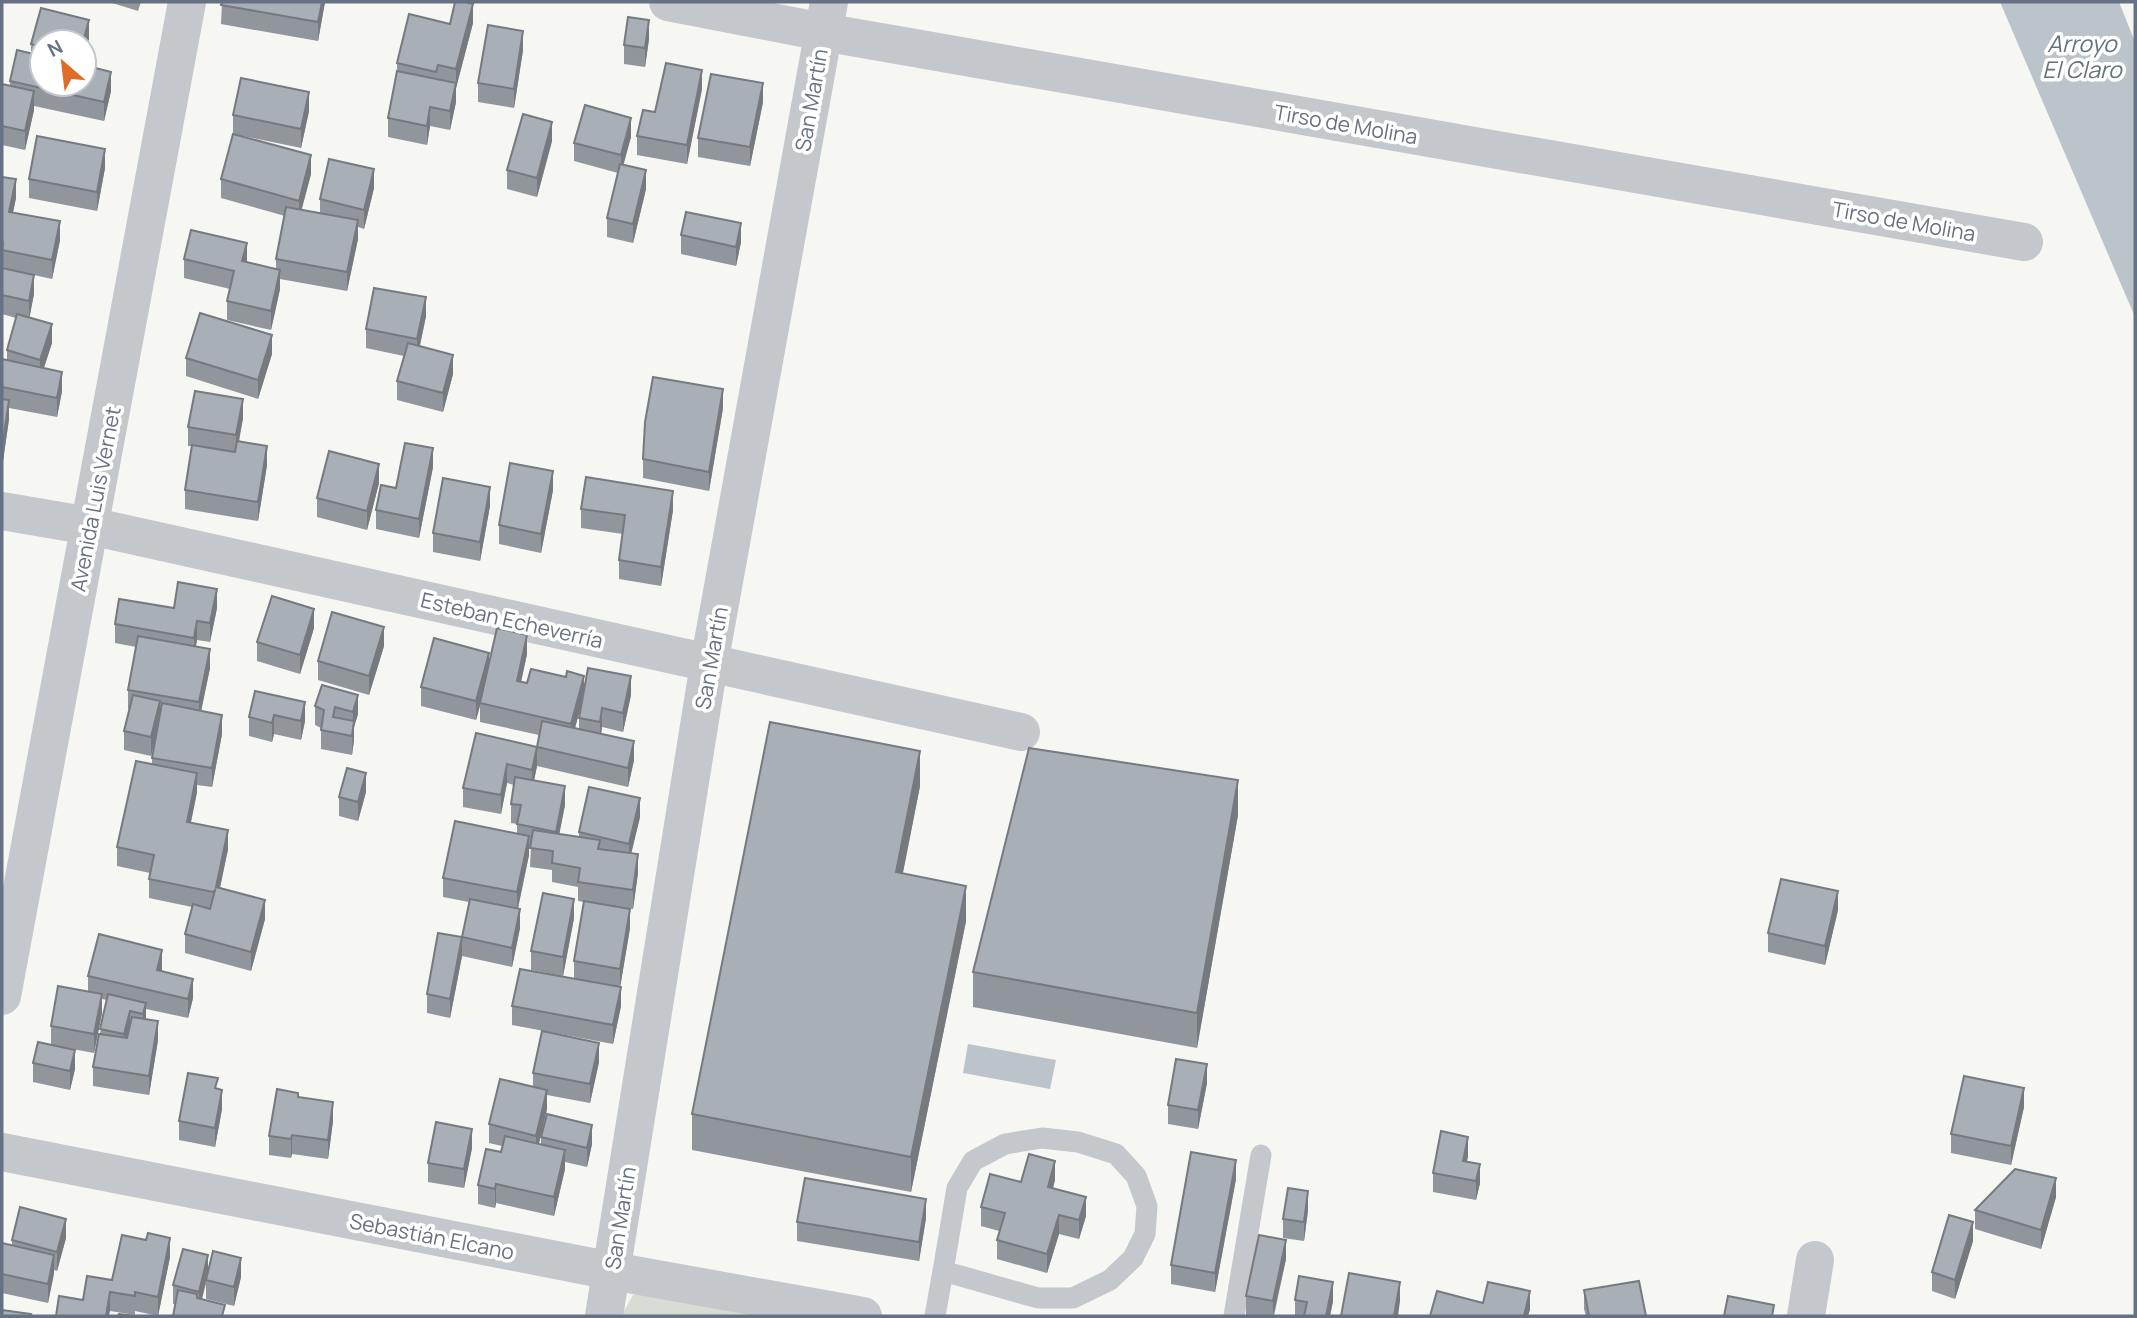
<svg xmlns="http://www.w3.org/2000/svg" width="2137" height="1318" viewBox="0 0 2137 1318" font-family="Manrope,sans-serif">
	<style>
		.green { fill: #d7ddd4 }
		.water { fill: #bbc4ca }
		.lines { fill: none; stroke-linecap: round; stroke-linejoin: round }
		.service { stroke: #c4c7cb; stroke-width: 21 }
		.minor { stroke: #c4c7cb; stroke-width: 38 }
		.wall { fill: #91969d; fill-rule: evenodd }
		.shaded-wall { fill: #767a7f }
		.building { fill: #a9afb6; stroke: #767a7f; stroke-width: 2 }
		.labels { text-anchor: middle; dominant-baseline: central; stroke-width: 7; stroke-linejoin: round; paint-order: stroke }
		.street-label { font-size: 21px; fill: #667284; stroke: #fff }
		.water-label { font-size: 23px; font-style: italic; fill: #627380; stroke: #fff }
	</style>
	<rect width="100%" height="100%" fill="#f6f6f3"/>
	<!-- green -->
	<path class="green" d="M653,1293L779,1316H621L633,1295Z"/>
	<!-- water -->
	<g class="water">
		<path d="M2000,2H2119L2135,42V317Z"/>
		<path d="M968,1044L1056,1060L1050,1089L963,1073Z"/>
	</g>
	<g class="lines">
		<!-- service -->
		<g class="service">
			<path d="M935,1316L943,1271L957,1188L973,1161L1005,1144L1042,1138L1078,1142L1116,1154L1136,1176L1147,1206L1145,1234L1133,1258L1110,1280L1073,1298H1038L943,1271"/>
			<path d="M1234,1316L1261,1155"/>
		</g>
		<!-- minor -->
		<g class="minor">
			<path d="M668,2L823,32L2024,242"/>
			<path d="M2,511L90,526L1021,732"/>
			<path d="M2,996L187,2"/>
			<path d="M2,1152L612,1271L863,1316"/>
			<path d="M604,1316L709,664L829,2"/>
			<path d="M1806,1316L1815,1260"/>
		</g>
	</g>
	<!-- wall -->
	<g class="wall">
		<path d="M109,2H141L138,11Z"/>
		<path d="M222,2H325L318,41L221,24Z"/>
		<path d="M41,8L89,20V39L84,58V42H42V84H84V65L111,72V91L104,121L34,106V110L25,150L2,145V84L10,86V81L17,50L31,53V44Z"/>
		<path d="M473,23L456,88V102L450,130L430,126L427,145L388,137V118L397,71V63L450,24Z"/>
		<path d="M649,39L645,67L624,64V45Z"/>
		<path d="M523,50L514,108L478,102V83Z"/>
		<path d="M702,89L687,164L637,155V136L655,112Z"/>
		<path d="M763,102L750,166L698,157V138Z"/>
		<path d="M309,111L301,148L233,134V115Z"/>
		<path d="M631,137L623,164L646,189L633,243L607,237V218L618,173L574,161V143Z"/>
		<path d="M552,141L537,197L507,189V170Z"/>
		<path d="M105,168L97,211L29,198V179Z"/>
		<path d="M311,174L301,210L320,213V199L374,188L364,229L358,227V239L347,291L280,279V289L271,330L227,320V301L230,289L184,278V259L247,262L276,269V259L285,216L221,198V179Z"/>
		<path d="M2,177L16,198L13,212L60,240L52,279L34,275V294L29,318L52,343L44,368L62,391L57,417L9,408V419L2,468V359L7,360V350L16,318L2,314Z"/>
		<path d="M681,235L741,242L736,266L681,254Z"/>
		<path d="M426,316L420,346L453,374L443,412L397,400V381L404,356L366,348V329Z"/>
		<path d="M272,354L258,399L186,376V358Z"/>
		<path d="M723,408L709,491L643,478V459Z"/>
		<path d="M243,418L239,442L267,465L258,521L185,509V490L192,446H188V427Z"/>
		<path d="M433,467L419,538L376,529V510L396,488Z"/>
		<path d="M379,483L367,530L317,517V498Z"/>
		<path d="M553,490L541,553L499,544V525Z"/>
		<path d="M490,506L480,561L433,552V533Z"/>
		<path d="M581,509L673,510L661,586L619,579V560L623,534L581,528Z"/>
		<path d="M174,608H217L210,642L197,640L196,646L210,668L201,711L222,734L212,787L197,785V792L191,822L228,849L220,888L265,919L251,971L185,953V934L192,907L149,898V879L150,873L117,866V847L152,764V758L156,738L151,756L124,750V731L130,709H128V690L136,647L115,643V624Z"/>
		<path d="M314,628L300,674L257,661V642Z"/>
		<path d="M384,646L369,695L318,680V661Z"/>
		<path d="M527,654L521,682L631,695L623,732L602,727L601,734L634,760L628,787L537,766V747L539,735L480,722V706L476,720L421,706V687L489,662ZM581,706L579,718V729L575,728Z"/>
		<path d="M322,685L358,714L354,727V740L352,755L321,749V728L315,725V706Z"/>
		<path d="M255,691L305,721L301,740L274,734L272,742L249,736V717Z"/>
		<path d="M476,733L537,766L534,781L565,805L559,834L579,837V832L640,817L631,853L638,873L633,909L617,907L630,928L620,987L621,1006L613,1044L512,1025V1006L574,979V961L584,902L578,901V887L552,882V870L530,867L531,846H529V855L518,909L520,928L512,967L462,956V937L469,902L443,897V878L517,834V824L511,823V804L514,785L507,783L501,814L463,807V788Z"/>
		<path d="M920,786L903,873L966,921L911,1192L692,1150V1114Z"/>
		<path d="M366,792L358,821L339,816V797Z"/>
		<path d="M1238,815L1197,1048L973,1007V972Z"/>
		<path d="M1838,910L1825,965L1768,952V933Z"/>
		<path d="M574,918L563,976L531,970V951Z"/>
		<path d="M462,956L450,1018L427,1013V994Z"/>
		<path d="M162,969V971L193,998L188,1018L146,1009V1019L158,1040L149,1095L93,1086V1067L107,1000L102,999V1013L94,1053L67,1048L75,1069L70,1090L33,1082V1063L51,1045V1026L88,991V976Z"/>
		<path d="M599,1062L590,1103L547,1095V1109L539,1144L541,1145V1137L592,1144L587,1167L565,1162V1169L554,1216L496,1203L495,1208L478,1204V1185L501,1152L502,1146L489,1143V1124L533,1087V1073Z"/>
		<path d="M1207,1083L1198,1129L1168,1124V1105Z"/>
		<path d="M218,1089L222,1109L215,1147L179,1140V1121Z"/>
		<path d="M298,1097L333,1121L328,1159L292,1154L291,1158L269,1155V1136Z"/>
		<path d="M2024,1107L2011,1165L1951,1153V1134Z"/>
		<path d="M472,1148L464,1188L428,1182V1163Z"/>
		<path d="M1468,1156L1467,1161L1480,1183L1476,1200L1433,1192V1173Z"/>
		<path d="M1236,1179L1215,1292L1171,1284V1265Z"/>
		<path d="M1055,1180L1053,1188L1086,1216L1079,1239L1059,1234L1047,1273L997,1259V1240L999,1231L981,1226V1207L1021,1182Z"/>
		<path d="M2056,1197L2041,1249L1975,1229V1210Z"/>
		<path d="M1308,1210L1304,1241L1283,1238V1219Z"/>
		<path d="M926,1218L919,1261L797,1241V1222Z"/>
		<path d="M66,1238L57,1271L54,1270L48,1303L2,1293V1243L12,1246V1240Z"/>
		<path d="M1973,1241L1955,1299L1932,1291V1272Z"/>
		<path d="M170,1257L158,1316L135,1311V1315L110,1311L83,1300L112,1280Z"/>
		<path d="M1286,1259L1274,1316H1254L1246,1315V1296Z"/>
		<path d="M208,1270L241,1277L234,1306L206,1299V1284L202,1299L225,1316L173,1304V1285Z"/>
		<path d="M1584,1290L1646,1316H1586L1584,1309Z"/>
		<path d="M1295,1300L1333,1301L1330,1316H1295Z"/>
	</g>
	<!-- shaded-wall -->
	<g class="shaded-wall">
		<path d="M322,2H325L318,41V22Z"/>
		<path d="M473,4V23L456,88V69Z"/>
		<path d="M89,20V39L84,58L83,42Z"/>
		<path d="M649,20V39L645,67V48Z"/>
		<path d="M523,31V50L514,108V89Z"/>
		<path d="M702,70V89L687,164V145Z"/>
		<path d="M111,72V91L104,121V102Z"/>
		<path d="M456,83V102L450,130V111Z"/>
		<path d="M763,83V102L750,166V147Z"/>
		<path d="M34,91V110L25,150V131Z"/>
		<path d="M309,92V111L301,148V129Z"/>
		<path d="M430,107V126L427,145V126Z"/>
		<path d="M631,118V137L621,174V155Z"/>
		<path d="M552,122V141L537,197V178Z"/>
		<path d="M105,149V168L97,211V192Z"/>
		<path d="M311,155V174L299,220V201Z"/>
		<path d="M374,169V188L364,229V210Z"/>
		<path d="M646,170V189L633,243V224Z"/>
		<path d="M16,179V198L9,231V212Z"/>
		<path d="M358,220V239L347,291V272Z"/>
		<path d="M60,221V240L52,279V260Z"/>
		<path d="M741,223V242L736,266V247Z"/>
		<path d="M247,243V262L242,261Z"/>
		<path d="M280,270V289L271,330V311Z"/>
		<path d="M34,275V294L29,320V301Z"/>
		<path d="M426,297V316L417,358V339Z"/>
		<path d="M52,324V343L40,379V360Z"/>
		<path d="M272,335V354L258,399V380Z"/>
		<path d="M453,355V374L443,412V393Z"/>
		<path d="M62,372V391L57,417V398Z"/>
		<path d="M723,389V408L709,491V472Z"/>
		<path d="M243,399V418L236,454V435Z"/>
		<path d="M9,400V419L2,468V449Z"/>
		<path d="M267,446V465L258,521V502Z"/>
		<path d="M433,448V467L419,538V519Z"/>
		<path d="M379,464V483L367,530V511Z"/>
		<path d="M553,471V490L541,553V534Z"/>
		<path d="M490,487V506L480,561V542Z"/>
		<path d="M673,491V510L661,586V567Z"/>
		<path d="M217,589V608L210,642V623Z"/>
		<path d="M314,609V628L300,674V655Z"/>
		<path d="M197,621V640L194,657V638Z"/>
		<path d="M384,627V646L369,695V676Z"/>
		<path d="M527,635V654L517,700V681Z"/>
		<path d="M210,649V668L199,721V702Z"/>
		<path d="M489,653V672L476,720V701Z"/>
		<path d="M584,676V694L571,743V724Z"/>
		<path d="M631,676V695L623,732V713Z"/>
		<path d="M358,695V714L354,727V740L352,755L353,712Z"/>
		<path d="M160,701V720L151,756V737Z"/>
		<path d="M305,702V721L301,740V721Z"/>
		<path d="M602,708V727L600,741V722Z"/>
		<path d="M222,715V734L212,787V768Z"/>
		<path d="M274,715V734L272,742V723Z"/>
		<path d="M634,741V760L628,787V768Z"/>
		<path d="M537,747V766L532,789V770Z"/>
		<path d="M920,751V786L896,907V872Z"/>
		<path d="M507,764V783L501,814V795Z"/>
		<path d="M197,773V792L187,841V822Z"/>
		<path d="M366,773V792L358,821V802Z"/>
		<path d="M1238,780V815L1197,1048V1013Z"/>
		<path d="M565,786V805L556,851V832Z"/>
		<path d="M640,798V817L629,863V844Z"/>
		<path d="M228,830V849L216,906V887Z"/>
		<path d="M529,836V855L517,911V892Z"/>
		<path d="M638,854V873L633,909V890Z"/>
		<path d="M966,886V921L911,1192V1157Z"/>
		<path d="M1838,891V910L1825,965V946Z"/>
		<path d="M574,899V918L563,976V957Z"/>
		<path d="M265,900V919L251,971V952Z"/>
		<path d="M520,909V928L512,967V948Z"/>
		<path d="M630,909V928L620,988V969Z"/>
		<path d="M462,937V956L450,1018V999Z"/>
		<path d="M162,950V969L157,989V970Z"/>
		<path d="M193,979V998L188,1018V999Z"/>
		<path d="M621,987V1006L613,1044V1025Z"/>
		<path d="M102,994V1013L94,1053V1034Z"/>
		<path d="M146,1003V1022L143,1033V1014Z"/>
		<path d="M130,1011V1030L124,1053V1034Z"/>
		<path d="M158,1021V1040L149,1095V1076Z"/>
		<path d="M599,1043V1062L590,1103V1084Z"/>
		<path d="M75,1050V1069L70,1090V1071Z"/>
		<path d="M1207,1064V1083L1198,1129V1110Z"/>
		<path d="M2024,1088V1107L2011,1165V1146Z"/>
		<path d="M222,1090V1109L215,1147V1128Z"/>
		<path d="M547,1090V1109L536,1155V1136Z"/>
		<path d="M333,1102V1121L328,1159V1140Z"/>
		<path d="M592,1125V1144L587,1167V1148Z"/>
		<path d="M472,1129V1148L464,1188V1169Z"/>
		<path d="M292,1135V1154L291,1158V1139Z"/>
		<path d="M1468,1137V1156L1463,1180V1161Z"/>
		<path d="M565,1150V1169L554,1216V1197Z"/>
		<path d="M1236,1160V1179L1215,1292V1273Z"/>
		<path d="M1055,1161V1180L1048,1206V1187Z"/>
		<path d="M1480,1164V1183L1476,1200V1181Z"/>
		<path d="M2056,1178V1197L2041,1249V1230Z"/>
		<path d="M496,1184V1203L495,1208V1189Z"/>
		<path d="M1308,1191V1210L1304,1241V1222Z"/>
		<path d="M1086,1197V1216L1079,1239V1220Z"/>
		<path d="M926,1199V1218L919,1261V1242Z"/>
		<path d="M1059,1215V1234L1047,1273V1254Z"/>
		<path d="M66,1219V1238L57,1271V1252Z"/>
		<path d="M1973,1222V1241L1955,1299V1280Z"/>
		<path d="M170,1238V1257L158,1316V1297Z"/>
		<path d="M1286,1240V1259L1273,1316V1301Z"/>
		<path d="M54,1255V1274L48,1303V1284Z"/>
		<path d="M208,1255V1274L206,1280L199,1311V1292Z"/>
		<path d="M241,1258V1277L234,1306V1287Z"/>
		<path d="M1333,1282V1301L1330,1316H1326Z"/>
		<path d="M1400,1282V1301L1398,1316H1394Z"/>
		<path d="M1530,1291V1310L1528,1316H1524Z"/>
		<path d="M110,1292V1311L109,1316H106Z"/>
	</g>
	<!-- building -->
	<g class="building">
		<path d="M222,2H322L318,22L221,5Z"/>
		<path d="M455,2H465L473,4L456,69L438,65L436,72L397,63L409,14L450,24Z"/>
		<path d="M41,8L89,20L83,42H42V47L31,44Z"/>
		<path d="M628,17L649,20L645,48L624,45Z"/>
		<path d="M488,25L523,31L514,89L478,83Z"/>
		<path d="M17,50L42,56V84H84V65L111,72L104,102L10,81Z"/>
		<path d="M666,63L702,70L687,145L637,136L643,110L655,112Z"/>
		<path d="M397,71L456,83L450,111L430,107L427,126L388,118Z"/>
		<path d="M711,74L763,83L750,147L698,138Z"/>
		<path d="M241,78L309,92L301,129L233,115Z"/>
		<path d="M2,84L34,91L25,131L2,126Z"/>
		<path d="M585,105L631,118L621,155L574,143Z"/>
		<path d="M523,114L552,122L537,178L507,170Z"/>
		<path d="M233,134L311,155L299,201L221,179Z"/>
		<path d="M37,136L105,149L97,192L29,179Z"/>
		<path d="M329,159L374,169L364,210L320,199Z"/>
		<path d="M620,164L646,170L633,224L607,218Z"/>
		<path d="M2,177L16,179L9,212L60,221L52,260L2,250L3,243H2Z"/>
		<path d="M286,207L358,220L347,272L276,259Z"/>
		<path d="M686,212L741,223L736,247L681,235Z"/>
		<path d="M191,230L247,243L242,261L280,270L271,311L227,301L234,271L184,259Z"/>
		<path d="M2,268L34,275L29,301L2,295Z"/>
		<path d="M374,288L426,297L417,339L366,329Z"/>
		<path d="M200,313L272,335L258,380L186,358Z"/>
		<path d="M17,314L52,324L40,360L7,350Z"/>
		<path d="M408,343L453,355L443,393L397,381Z"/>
		<path d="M2,359L62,372L57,398L2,387Z"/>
		<path d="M653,377L723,389L709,472L643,459L645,422Z"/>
		<path d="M195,391L243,399L236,435L188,427Z"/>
		<path d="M2,399L9,400L2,449Z"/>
		<path d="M237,441L267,446L258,502L185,490L192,445L235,452Z"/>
		<path d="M405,443L433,448L419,519L376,510L381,485L396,488Z"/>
		<path d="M329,451L379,464L367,511L317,498Z"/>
		<path d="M510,463L553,471L541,534L499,525Z"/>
		<path d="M586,477L673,491L661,567L619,560L625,515L581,509Z"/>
		<path d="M443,478L490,487L480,542L433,533Z"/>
		<path d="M178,582L217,589L210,623L197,621L194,638L115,624L119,599L174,608Z"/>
		<path d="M272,596L314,609L300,655L257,642Z"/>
		<path d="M332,612L384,627L369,676L318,661Z"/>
		<path d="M497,628L527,635L517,681L527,683L531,669L566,677L567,671L584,676L571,724L480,703Z"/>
		<path d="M138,636L210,649L199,702L128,690Z"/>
		<path d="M434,638L489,653L476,701L421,687Z"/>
		<path d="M588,668L631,676L623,713L602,708L600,722L579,718Z"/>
		<path d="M322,685L358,695L353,712L335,707L333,717L354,721L352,736L321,730L324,710L315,706Z"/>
		<path d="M255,691L305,702L301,721L274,715L272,723L249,717Z"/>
		<path d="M133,695L160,701L151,737L124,731Z"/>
		<path d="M162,703L222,715L212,768L152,758Z"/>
		<path d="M542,721L634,741L628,768L537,747Z"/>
		<path d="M770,722L920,751L896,872L966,886L911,1157L692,1114Z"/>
		<path d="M476,733L537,747L532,770L507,764L501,795L463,788Z"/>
		<path d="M1029,748L1238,780L1197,1013L973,972Z"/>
		<path d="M136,761L197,773L187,822L228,830L216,887L265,900L251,952L185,934L193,904L210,909L215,890L213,892L149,879L154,855L117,847Z"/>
		<path d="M347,768L366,773L358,802L339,797Z"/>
		<path d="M515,777L565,786L556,832L517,824L521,805L511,804Z"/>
		<path d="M589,787L640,798L629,844L579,832Z"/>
		<path d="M455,821L529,836L517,892L443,878Z"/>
		<path d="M533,830L600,840L598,849L638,854L633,890L578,882L580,868L552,863L553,851L530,848Z"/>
		<path d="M1781,879L1838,891L1825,946L1768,933Z"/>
		<path d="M543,893L574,899L563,957L531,951Z"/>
		<path d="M470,899L520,909L512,948L462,937Z"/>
		<path d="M584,901L630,909L620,969L574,961Z"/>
		<path d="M438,933L462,937L450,999L427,994Z"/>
		<path d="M99,934L162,950L157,970L193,979L188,999L88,976Z"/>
		<path d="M520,969L621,987L613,1025L512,1006Z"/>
		<path d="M58,986L102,994L94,1034L51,1026Z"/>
		<path d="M108,994L146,1003L143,1014L130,1011L124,1034L100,1029Z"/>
		<path d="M132,1017L158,1021L149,1076L93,1067L99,1034L127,1038Z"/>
		<path d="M542,1031L599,1043L590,1084L533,1073Z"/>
		<path d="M38,1042L75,1050L70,1071L33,1063Z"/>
		<path d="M1176,1059L1207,1064L1198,1110L1168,1105Z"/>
		<path d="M188,1073L218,1078L215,1088L222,1090L215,1128L179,1121Z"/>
		<path d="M1964,1076L2024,1088L2011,1146L1951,1134Z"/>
		<path d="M500,1079L547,1090L536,1136L489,1124Z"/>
		<path d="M277,1089L298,1093V1097L333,1102L328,1140L292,1135L291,1139L269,1136Z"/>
		<path d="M547,1114L592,1125L587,1148L541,1137Z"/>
		<path d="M436,1122L472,1129L464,1169L428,1163Z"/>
		<path d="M1441,1131L1468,1137L1463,1161L1480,1164L1476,1181L1433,1173Z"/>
		<path d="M505,1136L565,1150L554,1197L496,1184L495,1189L478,1185L486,1149L501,1152Z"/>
		<path d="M1191,1152L1236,1160L1215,1273L1171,1265Z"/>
		<path d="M1029,1154L1055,1161L1048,1187L1086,1197L1079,1220L1059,1215L1047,1254L997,1240L1005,1213L981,1207L990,1174L1021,1182Z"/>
		<path d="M2015,1169L2056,1178L2041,1230L1975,1210Z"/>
		<path d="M805,1178L926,1199L919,1242L797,1222Z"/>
		<path d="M1288,1188L1308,1191L1304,1222L1283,1219Z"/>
		<path d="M20,1207L66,1219L57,1252L12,1240Z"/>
		<path d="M1949,1215L1973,1222L1955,1280L1932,1272Z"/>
		<path d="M148,1233L170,1238L158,1297L135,1292V1296L110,1292L106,1316H56L59,1296L83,1300L87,1276L112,1280L122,1235L146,1240Z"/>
		<path d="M1259,1235L1286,1240L1273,1301L1246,1296Z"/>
		<path d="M2,1243L54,1255L48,1284L2,1274Z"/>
		<path d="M183,1249L208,1255L199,1292L173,1285Z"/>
		<path d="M213,1251L241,1258L234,1287L206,1280Z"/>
		<path d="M1349,1273L1400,1282L1394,1316H1341Z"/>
		<path d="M1299,1276L1333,1282L1326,1316H1304L1307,1302L1295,1300Z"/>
		<path d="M1639,1281L1646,1316H1589L1584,1290Z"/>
		<path d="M1488,1282L1530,1291L1524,1316H1430L1437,1291L1483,1303Z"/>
		<path d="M178,1290L197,1294V1298L225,1305L222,1316H173Z"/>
		<path d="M1728,1296L1774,1305L1772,1316H1724Z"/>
		<path d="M2,1310L31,1314L30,1316H2Z"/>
		<path d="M119,1314L135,1316H118Z"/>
	</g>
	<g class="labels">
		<!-- street labels -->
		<g class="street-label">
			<text transform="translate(811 100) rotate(-80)">San Martín</text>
			<text transform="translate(1346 124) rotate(10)">Tirso de Molina</text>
			<text transform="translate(1904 221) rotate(10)">Tirso de Molina</text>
			<text transform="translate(95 499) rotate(-79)">Avenida Luis Vernet</text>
			<text transform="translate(512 620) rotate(13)">Esteban Echeverría</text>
			<text transform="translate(711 658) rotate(-80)">San Martín</text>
			<text transform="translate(620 1218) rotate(-81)">San Martín</text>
			<text transform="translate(432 1236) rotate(11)">Sebastián Elcano</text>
		</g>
		<!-- water labels -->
		<g class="water-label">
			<text x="2082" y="43">Arroyo<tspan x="2082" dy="26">El Claro</tspan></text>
		</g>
	</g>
	<!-- border -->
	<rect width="2137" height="1318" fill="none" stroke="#667284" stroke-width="7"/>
	<!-- north arrow -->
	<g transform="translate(63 63) rotate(332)"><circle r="33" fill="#ffffff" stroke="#c2c7ce" stroke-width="2"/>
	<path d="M0-5L12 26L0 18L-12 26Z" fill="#e16c29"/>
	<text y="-10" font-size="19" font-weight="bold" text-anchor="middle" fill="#667284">N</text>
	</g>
</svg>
